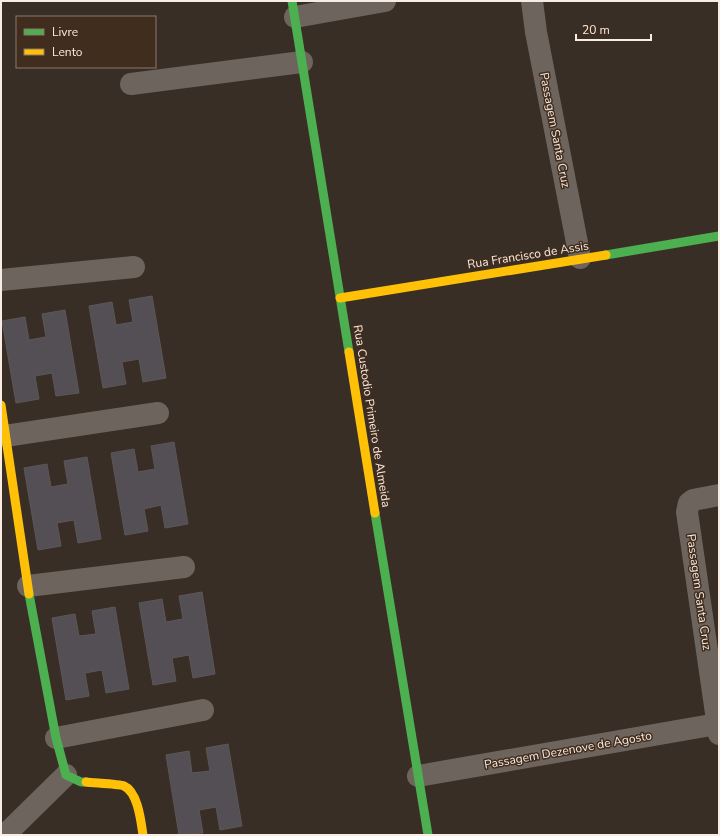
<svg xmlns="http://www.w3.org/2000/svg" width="720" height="836" viewBox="0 0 720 836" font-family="'Nunito Sans',sans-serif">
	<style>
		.building { fill: #544e55; stroke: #5c5758 }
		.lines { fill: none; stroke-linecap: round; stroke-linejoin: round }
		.street { stroke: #6d645d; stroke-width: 22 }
		.fast { stroke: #4caf50; stroke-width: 9 }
		.slow { stroke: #ffc107; stroke-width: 9 }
		.labels { text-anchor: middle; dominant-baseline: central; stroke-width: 3; stroke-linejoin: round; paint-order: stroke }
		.street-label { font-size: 12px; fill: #f9ece2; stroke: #412d1e }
	</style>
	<rect width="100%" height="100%" fill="#392e26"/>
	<!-- building -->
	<g class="building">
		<path d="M152,296L166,378L143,382L139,359L122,362L126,384L103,388L89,306L112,302L116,325L133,322L129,300Z"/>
		<path d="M65,310L79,393L56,396L52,373L35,376L39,399L16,403L2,321L25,317L29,340L46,337L42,314Z"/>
		<path d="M174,442L188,524L165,528L161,505L144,509L148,531L125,535L111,453L134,449L138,472L155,469L151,446Z"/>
		<path d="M87,457L101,539L78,543L74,520L57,523L61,546L38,550L24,468L47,464L51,487L68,484L64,461Z"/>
		<path d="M202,592L215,674L193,678L189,655L172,658L176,681L153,685L139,603L162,599L166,622L183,619L179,596Z"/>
		<path d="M115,607L129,689L106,693L102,670L85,673L89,696L66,700L52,618L75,614L79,636L96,634L92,611Z"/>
		<path d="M228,744L242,826L220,830L216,807L199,810L203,833L179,835L166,755L189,751L192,773L210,771L206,748Z"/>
	</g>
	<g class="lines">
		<!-- street -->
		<g class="street">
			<path d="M532,1L536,32L580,258"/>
			<path d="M295,17L385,1"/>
			<path d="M131,84L302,62"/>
			<path d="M1,280L134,267"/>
			<path d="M5,436L158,413"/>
			<path d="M719,495L693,500L689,503L687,512L719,734"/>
			<path d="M28,586L184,567"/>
			<path d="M56,738L203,710"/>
			<path d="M418,776L717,724"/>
			<path d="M5,835L66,775"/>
		</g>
		<!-- fast -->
		<g class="fast">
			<path d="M292,1L349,352"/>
			<path d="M606,255L719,236"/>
			<path d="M375,513L428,835"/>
			<path d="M29,594L56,738L66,775L81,782H86"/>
		</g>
		<!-- slow -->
		<g class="slow">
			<path d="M340,298L606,255"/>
			<path d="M349,352L375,513"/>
			<path d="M1,405L29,594"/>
			<path d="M86,782C94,783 119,784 124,786C138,792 141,822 143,835"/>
		</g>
	</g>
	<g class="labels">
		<!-- street labels -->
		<g class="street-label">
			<text transform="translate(555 130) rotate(79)">Passagem Santa Cruz</text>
			<text transform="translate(528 255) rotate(-9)">Rua Francisco de Assis</text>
			<text transform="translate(372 416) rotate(81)">Rua Custodio Primeiro de Almeida</text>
			<text transform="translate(699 592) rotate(82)">Passagem Santa Cruz</text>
			<text transform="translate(568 750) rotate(-10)">Passagem Dezenove de Agosto</text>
		</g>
	</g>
	<!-- border -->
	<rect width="720" height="836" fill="none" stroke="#f9ece2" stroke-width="4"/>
	<!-- legend -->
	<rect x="16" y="16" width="140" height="52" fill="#412d1e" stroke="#8b796c"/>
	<rect x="24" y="29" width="20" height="6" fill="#4caf50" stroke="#8b796c"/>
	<text x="52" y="36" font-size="12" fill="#f9ece2">Livre</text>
	<rect x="24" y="49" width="20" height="6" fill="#ffc107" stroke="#8b796c"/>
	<text x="52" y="56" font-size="12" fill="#f9ece2">Lento</text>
	<!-- scale -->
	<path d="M576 34v6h75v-6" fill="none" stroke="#f9ece2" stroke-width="2"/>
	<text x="582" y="34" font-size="12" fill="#f9ece2" stroke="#412d1e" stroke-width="3" paint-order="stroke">20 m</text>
</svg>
